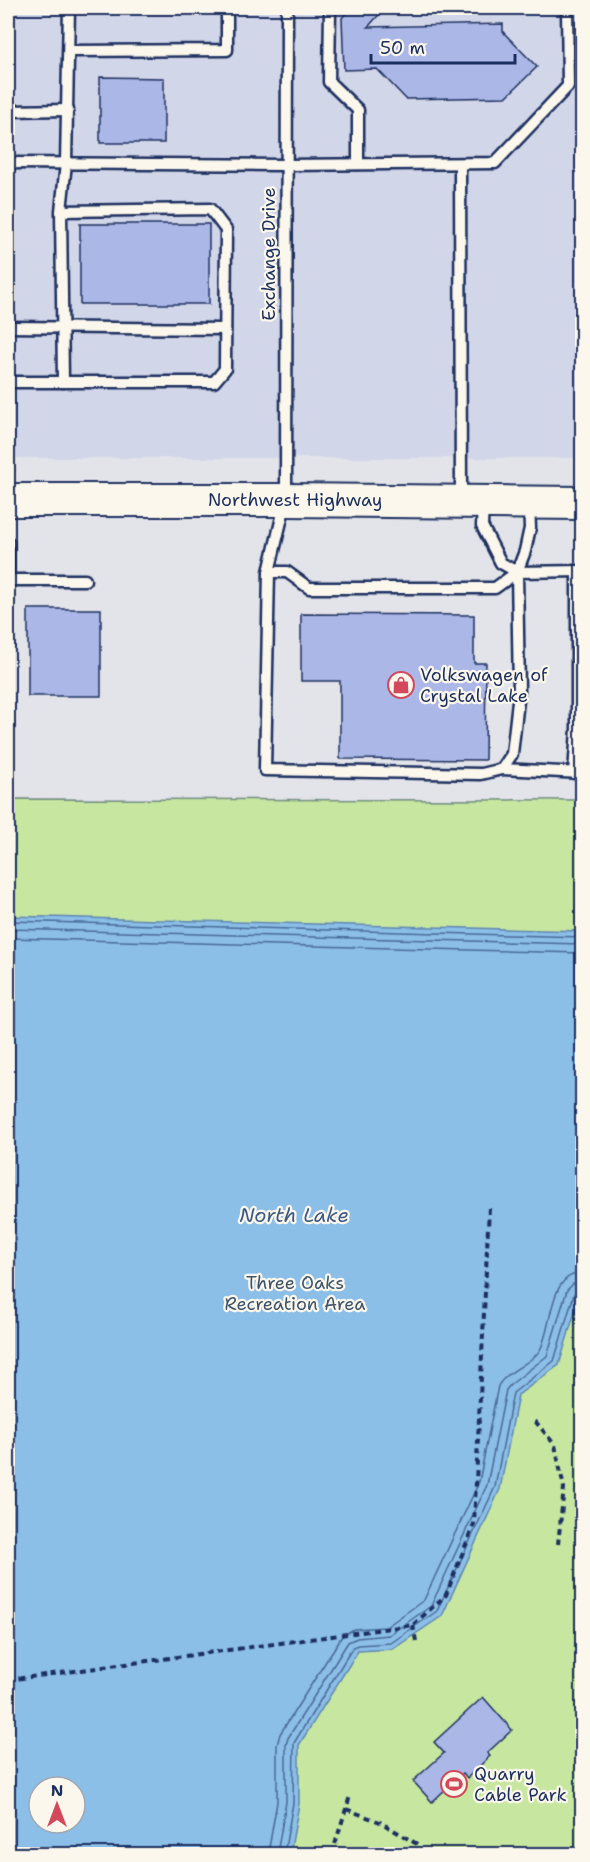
<svg xmlns="http://www.w3.org/2000/svg" width="590" height="1862" viewBox="0 0 590 1862" font-family="'Shantell Sans',sans-serif">
	<style>
		.built { fill: #d2d6e9 }
		.green { fill: #c7e7a0; stroke: #718b7f; stroke-width: 1.5; fill-rule: evenodd }
		.water { fill: #8bbfe8; stroke: #5e85b1; stroke-width: 1.5; fill-rule: evenodd }
		.lines { fill: none; stroke-linecap: round; stroke-linejoin: round }
		.shore { stroke: #486995; stroke-width: 1.5 }
		.building { fill: #abb7e7; stroke: #1b2f5e; stroke-width: 1.5 }
		.service-casing { stroke: #1b2f5e; stroke-width: 15 }
		.primary-casing { stroke: #1b2f5e; stroke-width: 36 }
		.path { stroke: #1b2f5e; stroke-width: 4; stroke-dasharray: 6 4.5; stroke-linecap: butt }
		.service { stroke: #fbf7ec; stroke-width: 10 }
		.primary { stroke: #fbf7ec; stroke-width: 32 }
		.labels { text-anchor: middle; dominant-baseline: central; stroke-width: 4.5; stroke-linejoin: round; paint-order: stroke }
		.street-label { font-size: 18px; fill: #1b2f5e; stroke: #fbf7ec }
		.poi-label { font-size: 18px; fill: #1b2f5e; stroke: #fbf7ec; text-anchor: start }
		.park-label { font-size: 18px; fill: #3d546b; stroke: #fbf7ec }
		.water-label { font-size: 20px; font-style: italic; fill: #3d5a87; stroke: #fbf7ec }
	</style>
	<rect width="100%" height="100%" fill="#e3e4ea"/>
	<filter id="ink" filterUnits="userSpaceOnUse"><feTurbulence type="fractalNoise" baseFrequency=".0167" numOctaves="2"/><feDisplacementMap in="SourceGraphic" scale="12" xChannelSelector="R" yChannelSelector="G"/><feConvolveMatrix kernelMatrix="1 2 1 2 8 2 1 2 1" color-interpolation-filters="sRGB"/></filter>
	<g filter="url(#ink)">
		<!-- built -->
		<rect class="built" x="8" y="8" width="574" height="450"/>
		<!-- green -->
		<path class="green" d="M8,799L582,800V1854H8ZM39,1787H75V1823H39Z"/>
		<!-- water -->
		<path class="water" d="M8,916L582,931V1288L559,1365L518,1395L500,1489L442,1616L393,1649L358,1651L299,1745V1804L290,1854H8ZM39,1787H75V1823H39Z"/>
		<g class="lines">
			<!-- shore -->
			<g class="shore">
				<path d="M8,921L582,937"/>
				<path d="M8,929L582,944"/>
				<path d="M8,938L582,953"/>
				<path d="M268,1854L277,1802V1745L280,1734L342,1636L354,1629L386,1627L424,1600L479,1482L498,1386C507,1370 533,1363 540,1350C553,1326 548,1274 582,1273"/>
				<path d="M277,1854L286,1802V1745L288,1738L348,1642L357,1638L389,1635L431,1606L487,1485L506,1390L510,1385L547,1356L567,1290L573,1284L582,1282"/>
				<path d="M284,1854L293,1803L294,1743L353,1647L358,1645L391,1643L437,1611L495,1487L513,1393L554,1361L574,1294L577,1290L582,1289"/>
			</g>
		</g>
		<!-- building -->
		<g class="building">
			<path d="M350,8H385L368,27L503,24V32L537,67L506,97L406,99L377,69L344,70L342,18Z"/>
			<path d="M100,77L164,78V143H100Z"/>
			<rect x="80" y="224" width="129" height="80"/>
			<rect x="28" y="609" width="73" height="87"/>
			<path d="M301,614L474,615V663H486L485,760L340,759V681H301Z"/>
			<path d="M483,1697L512,1730L487,1753L490,1756L467,1778L463,1773L432,1802L413,1781L444,1753L434,1742Z"/>
		</g>
		<g class="lines">
			<defs>
				<g id="service">
					<path d="M287,8L286,500L269,572L265,770L481,774L502,769L512,754L519,692L517,572L525,551L530,528L529,505"/>
					<path d="M330,8L329,82L358,110V164"/>
					<path d="M69,51L227,50V8"/>
					<path d="M8,111L68,110"/>
					<path d="M8,163L286,165L495,163L568,86L567,8"/>
					<path d="M460,164L461,499"/>
					<path d="M61,211L210,209L226,230L225,369L214,382H63L61,211L66,163L69,8"/>
					<path d="M8,327L225,329"/>
					<path d="M8,382H63"/>
					<path d="M483,505L482,526L501,563L517,572L582,571"/>
					<path d="M8,542V581"/>
					<path d="M269,572H287L309,588H495L517,572"/>
					<path d="M8,580H85"/>
					<path d="M502,769L582,773"/>
					<path d="M574,773L577,729V571"/>
				</g>
				<path id="primary" d="M8,500H286L582,503"/>
			</defs>
			<!-- service casing -->
			<use href="#service" class="service-casing"/>
			<!-- primary casing -->
			<use href="#primary" class="primary-casing"/>
			<!-- path -->
			<g class="path">
				<path d="M535,1421L555,1445L564,1488L558,1544"/>
				<path d="M413,1625L416,1641"/>
				<path d="M8,1680L413,1625L446,1595L474,1524L489,1207"/>
				<path d="M346,1809L380,1822L417,1844"/>
				<path d="M136,1854H137"/>
				<path d="M332,1854L350,1796"/>
			</g>
			<!-- service -->
			<use href="#service" class="service"/>
			<!-- primary -->
			<use href="#primary" class="primary"/>
		</g>
	</g>
	<!-- icons -->
	<defs>
		<symbol id="shop-ring" viewBox="-11 -11 22 22"><circle r="9.5" fill="#fbf7ec" stroke="#d1495b" stroke-width="1.5"/><path d="M-5-2.5h2.3a2.7 3.5 0 0 1 5.4 0H5L5.5 6h-11ZM-1.5-2.5h3a1.5 2.3 0 0 0-3 0Z" fill="#d1495b"/></symbol>
		<symbol id="stadium-ring" viewBox="-11 -11 22 22"><circle r="9.5" fill="#fbf7ec" stroke="#d1495b" stroke-width="1.5"/><path d="M0-5a6.5 5 0 1 0 0 10a6.5 5 0 1 0 0-10ZM-3.5-1.8h7v3.6h-7Z" fill="#d1495b"/></symbol>
	</defs>
	<g fill-rule="evenodd">
		<use href="#shop-ring" x="386" y="670" width="30" height="30"/>
		<use href="#stadium-ring" x="439" y="1769" width="30" height="30"/>
	</g>
	<g class="labels">
		<!-- street labels -->
		<g class="street-label">
			<text transform="translate(269 254) rotate(-90)">Exchange Drive</text>
			<text x="295" y="500">Northwest Highway</text>
		</g>
		<!-- poi labels -->
		<g class="poi-label">
			<text x="420" y="675">Volkswagen of<tspan x="420" dy="21">Crystal Lake</tspan></text>
			<text x="474" y="1774">Quarry<tspan x="474" dy="21">Cable Park</tspan></text>
		</g>
		<!-- park labels -->
		<g class="park-label">
			<text x="295" y="1283">Three Oaks<tspan x="295" dy="21">Recreation Area</tspan></text>
		</g>
		<!-- water labels -->
		<g class="water-label">
			<text x="294" y="1215">North Lake</text>
		</g>
	</g>
	<!-- margin -->
	<rect width="590" height="1862" fill="none" stroke="#fbf7ec" stroke-width="30"/>
	<rect x="15" y="15" width="560" height="1832" fill="none" stroke="#1b2f5e" stroke-width="2" filter="url(#ink)"/>
	<!-- north arrow -->
	<g transform="translate(57 1805)"><circle r="28" fill="#fbf7ec" stroke="#a1a7b3" stroke-width="1.5"/>
	<path d="M0-4.5L10 22L0 15L-10 22Z" fill="#d1495b"/>
	<text y="-9" font-size="16" font-weight="bold" text-anchor="middle" fill="#1b2f5e">N</text>
	</g>
	<!-- scale -->
	<path d="M371 54v9h144v-9" fill="none" stroke="#1b2f5e" stroke-width="3"/>
	<text x="380" y="54" font-size="18" fill="#1b2f5e" stroke="#fbf7ec" stroke-width="4.5" paint-order="stroke">50 m</text>
</svg>
